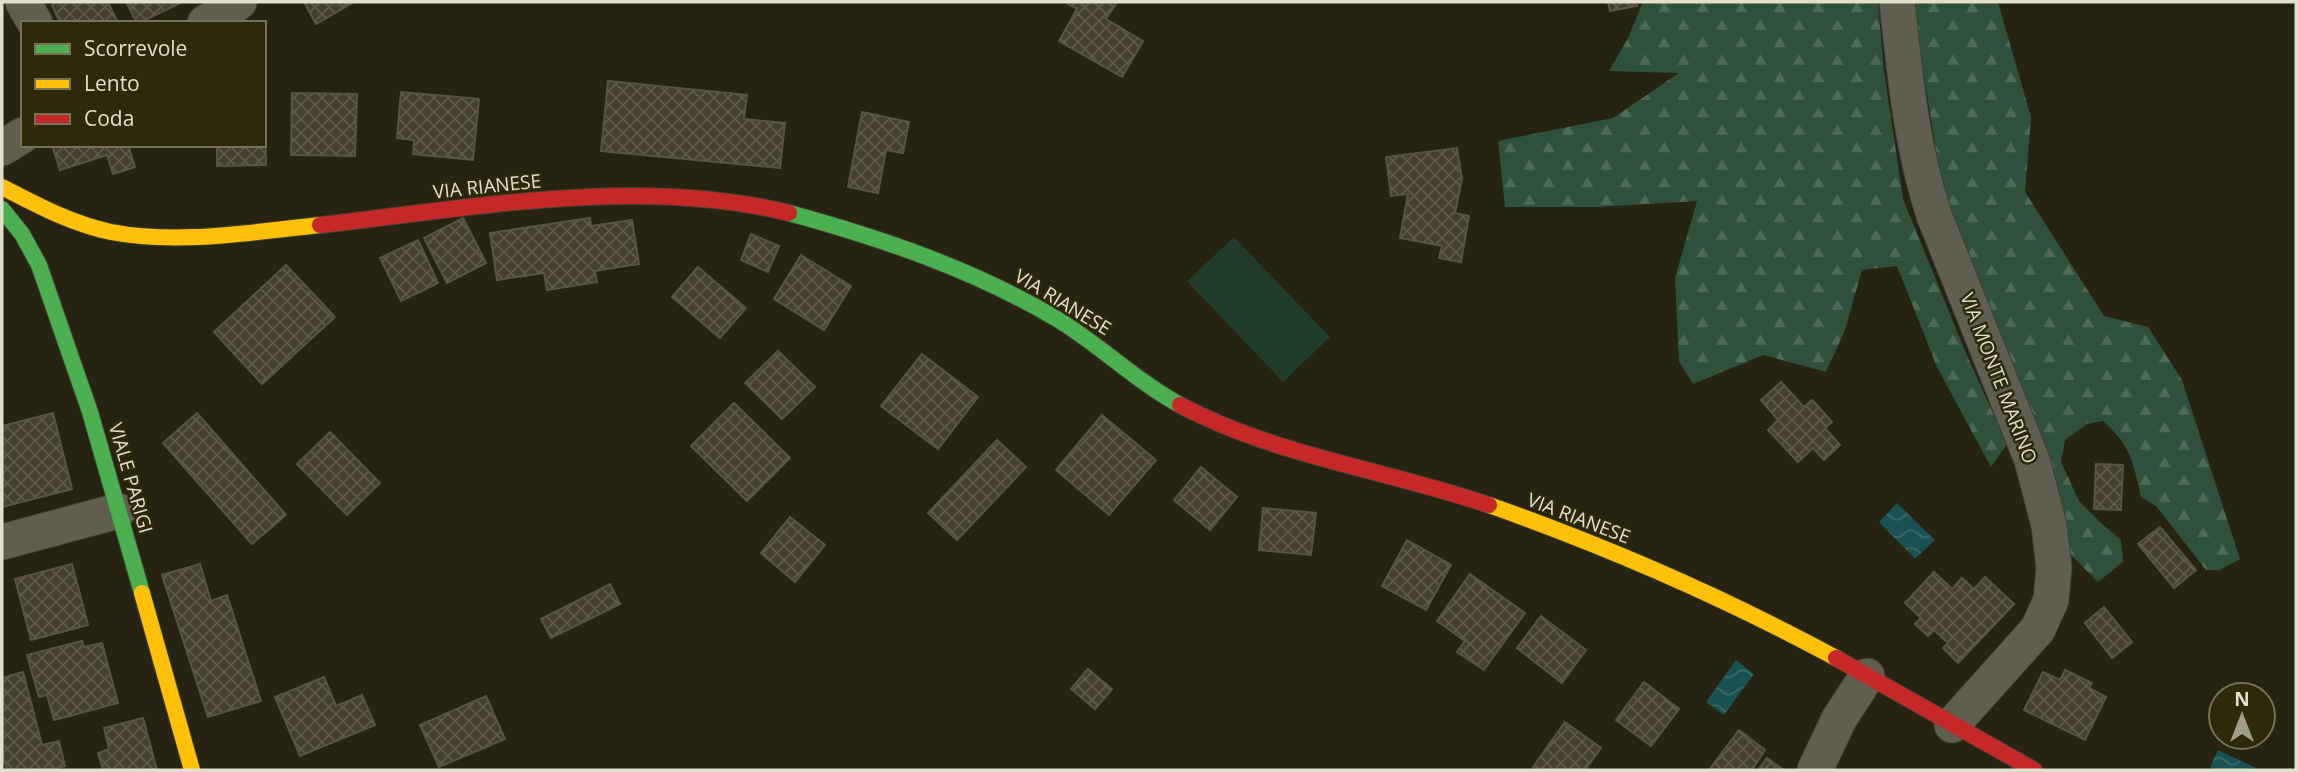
<svg xmlns="http://www.w3.org/2000/svg" width="2298" height="772" viewBox="0 0 2298 772" font-family="'Open Sans',sans-serif">
	<style>
		.forest { fill: url(#forest-firs) }
		.park { fill: #223c2b }
		.water { fill: url(#water-waves) }
		.building { fill: url(#building-cross-hatch); stroke: #585346; stroke-width: 2 }
		.lines { fill: none; stroke-linecap: round; stroke-linejoin: round }
		.street-casing { stroke: #413f33; stroke-width: 37 }
		.fast-casing { stroke: #413f33; stroke-width: 18 }
		.slow-casing { stroke: #413f33; stroke-width: 18 }
		.jam-casing { stroke: #413f33; stroke-width: 18 }
		.street { stroke: #605e51; stroke-width: 35 }
		.fast { stroke: #4caf50; stroke-width: 16 }
		.slow { stroke: #ffc107; stroke-width: 16 }
		.jam { stroke: #c62828; stroke-width: 16 }
		.labels { text-anchor: middle; dominant-baseline: central; stroke-width: 5; stroke-linejoin: round; paint-order: stroke }
		.street-label { font-size: 19px; fill: #e2dfcd; stroke: #2e290a }
	</style>
	<defs>
		<pattern id="forest-firs" width="22" height="20" patternUnits="userSpaceOnUse" patternTransform="scale(1.75)"><rect width="22" height="20" fill="#2f513b"/><path d="M5 1l3.5 6h-7zM16 11l3.5 6h-7z" fill="#4d6a56"/></pattern>
		<pattern id="water-waves" width="16" height="10" patternUnits="userSpaceOnUse" patternTransform="scale(1.75)"><rect width="16" height="10" fill="#1a5152"/><path d="M0 5q4-4 8 0t8 0" fill="none" stroke="#3b6a6a"/></pattern>
		<pattern id="building-cross-hatch" width="8" height="8" patternUnits="userSpaceOnUse" patternTransform="scale(1.75)"><rect width="8" height="8" fill="#453f31"/><path d="M0 0l8 8M0 8l8-8" fill="none" stroke="#605a4e"/></pattern>
	</defs>
	<rect width="100%" height="100%" fill="#262312"/>
	<!-- forest -->
	<g class="forest">
		<path d="M1643,2H1878L1884,71L1903,199L1965,351L2007,444L1991,467L1937,367L1897,266L1862,270L1845,330L1826,372L1763,355L1693,384L1679,361L1675,278L1697,201L1598,207H1505L1498,141L1613,118L1679,73L1609,71L1628,38Z"/>
		<path d="M1914,2H1998L2031,117L2025,192L2104,316L2148,327L2182,380L2240,559L2219,570H2206L2156,506L2141,497C2133,462 2131,446 2103,421L2087,424L2065,440L2061,462L2079,501L2101,523L2121,540L2123,562L2098,582L2070,554L1941,189C1934,126 1920,64 1914,2Z"/>
	</g>
	<!-- park -->
	<path class="park" d="M1234,237L1330,337L1283,382L1187,281Z"/>
	<!-- water -->
	<g class="water">
		<path d="M1897,503L1935,540L1915,559L1879,522Z"/>
		<path d="M1736,660L1754,674L1724,715L1706,702Z"/>
		<path d="M2218,750L2256,768L2255,770H2216L2210,767Z"/>
	</g>
	<!-- building -->
	<g class="building">
		<path d="M57,2H108L118,23H60L52,5Z"/>
		<path d="M126,2H182L139,23H137Z"/>
		<path d="M304,2H354L316,24Z"/>
		<path d="M1065,2H1117L1106,19L1143,41L1122,77L1059,41L1077,9Z"/>
		<path d="M1608,2H1637V6L1610,11Z"/>
		<path d="M608,81L747,95L744,119L785,123L780,168L601,151Z"/>
		<path d="M401,92L479,99L473,160L413,154L414,140L397,138Z"/>
		<path d="M292,93L357,94L355,156L291,155Z"/>
		<path d="M265,106L266,165L217,166V145H264Z"/>
		<path d="M862,112L909,122L903,153L886,150L878,193L848,187Z"/>
		<path d="M52,145H128L135,167L113,174L107,155L60,170Z"/>
		<path d="M1457,148L1462,179L1455,213L1469,216L1461,262L1439,258L1442,246L1400,238L1408,194L1391,196L1386,157Z"/>
		<path d="M463,218L486,263L447,283L424,238Z"/>
		<path d="M590,218L591,226L632,220L639,264L595,271L597,282L547,290L544,273L497,280L490,233Z"/>
		<path d="M751,234L779,246L768,272L741,260Z"/>
		<path d="M418,240L438,283L401,301L380,258Z"/>
		<path d="M801,255L851,286L824,330L774,299Z"/>
		<path d="M286,265L335,317L262,384L214,332Z"/>
		<path d="M698,267L746,308L720,338L672,297Z"/>
		<path d="M778,351L815,387L782,419L745,383Z"/>
		<path d="M922,354L978,397L938,449L881,406Z"/>
		<path d="M1781,382L1804,407L1812,400L1832,422L1825,428L1840,445L1824,460L1813,448L1798,462L1768,430L1778,420L1761,400Z"/>
		<path d="M734,403L790,458L747,501L691,446Z"/>
		<path d="M53,413L72,489L2,507V426Z"/>
		<path d="M197,413L286,515L252,544L163,443Z"/>
		<path d="M1102,415L1156,460L1109,515L1056,470Z"/>
		<path d="M330,432L380,483L347,515L297,464Z"/>
		<path d="M997,440L1026,467L957,540L928,513Z"/>
		<path d="M2096,464L2123,465L2121,510L2094,509Z"/>
		<path d="M1201,467L1237,497L1210,530L1174,500Z"/>
		<path d="M1263,508L1316,513L1311,555L1259,550Z"/>
		<path d="M790,517L825,545L795,582L761,553Z"/>
		<path d="M2160,527L2196,570L2174,588L2138,544Z"/>
		<path d="M1407,540L1451,565L1426,610L1382,586Z"/>
		<path d="M72,564L88,625L31,640L15,579Z"/>
		<path d="M200,564L211,601L227,595L261,701L208,717L162,575Z"/>
		<path d="M1934,572L1952,589L1962,578L1974,589L1985,577L2014,604L1958,663L1943,648L1948,643L1934,630L1928,636L1915,624L1921,618L1905,603Z"/>
		<path d="M1470,574L1525,613L1484,670L1457,652L1465,641L1437,621Z"/>
		<path d="M610,584L620,604L551,638L541,619Z"/>
		<path d="M2104,607L2132,642L2112,658L2085,623Z"/>
		<path d="M1541,616L1586,650L1562,683L1517,648Z"/>
		<path d="M82,641L84,647L102,643L118,703L54,720L47,695L39,697L27,655Z"/>
		<path d="M1088,669L1112,689L1095,709L1071,689Z"/>
		<path d="M2065,670L2092,683L2089,688L2106,697L2085,740L2024,710L2043,672L2060,680Z"/>
		<path d="M23,672L42,745L59,741L65,766L50,770H7L2,752V678Z"/>
		<path d="M324,677L336,706L362,695L375,725L300,756L275,697Z"/>
		<path d="M1644,682L1679,709L1651,746L1616,720Z"/>
		<path d="M486,696L505,739L439,767L420,725Z"/>
		<path d="M143,718L157,770H103L98,753L109,749L104,728Z"/>
		<path d="M1565,722L1601,748L1585,770H1531Z"/>
		<path d="M1739,730L1765,750L1752,770H1709Z"/>
		<path d="M1767,758L1784,770H1758Z"/>
	</g>
	<g class="lines">
		<defs>
			<g id="street">
				<path d="M23,2L35,23"/>
				<path d="M1897,2C1905,74 1911,145 1934,215L2032,460L2049,525L2054,568L2051,600L2038,629L1952,725"/>
				<path d="M205,23L239,2"/>
				<path d="M2,148L23,135"/>
				<path d="M2,542L118,511"/>
				<path d="M1815,770L1839,719L1867,676"/>
			</g>
			<g id="fast">
				<path d="M2,209L22,234L39,265L90,412L142,593"/>
				<path d="M789,213C881,238 975,270 1057,319C1100,345 1136,381 1180,405"/>
			</g>
			<g id="slow">
				<path d="M2,187C37,205 72,224 111,232C179,245 252,232 320,225"/>
				<path d="M1489,505C1608,547 1725,598 1836,658"/>
				<path d="M142,593L192,770"/>
			</g>
			<g id="jam">
				<path d="M320,225C471,208 640,176 789,213"/>
				<path d="M1180,405C1276,456 1387,470 1489,505"/>
				<path d="M1836,658L2034,770"/>
			</g>
		</defs>
		<!-- street casing -->
		<use href="#street" class="street-casing"/>
		<!-- fast casing -->
		<use href="#fast" class="fast-casing"/>
		<!-- slow casing -->
		<use href="#slow" class="slow-casing"/>
		<!-- jam casing -->
		<use href="#jam" class="jam-casing"/>
		<!-- street -->
		<use href="#street" class="street"/>
		<!-- fast -->
		<use href="#fast" class="fast"/>
		<!-- slow -->
		<use href="#slow" class="slow"/>
		<!-- jam -->
		<use href="#jam" class="jam"/>
	</g>
	<g class="labels">
		<!-- street labels -->
		<g class="street-label">
			<text transform="translate(487 186) rotate(-6)">VIA RIANESE</text>
			<text transform="translate(1063 302) rotate(31)">VIA RIANESE</text>
			<text transform="translate(1999 378) rotate(69)">VIA MONTE MARINO</text>
			<text transform="translate(131 478) rotate(74)">VIALE PARIGI</text>
			<text transform="translate(1579 518) rotate(21)">VIA RIANESE</text>
		</g>
	</g>
	<!-- border -->
	<rect width="2298" height="772" fill="none" stroke="#e2dfcd" stroke-width="7"/>
	<!-- legend -->
	<rect x="21" y="21" width="245" height="126" fill="#2e290a" stroke="#767258" stroke-width="2"/>
	<rect x="35" y="44" width="35" height="10" fill="#4caf50" stroke="#767258" stroke-width="2"/>
	<text x="84" y="56" font-size="21" fill="#e2dfcd">Scorrevole</text>
	<rect x="35" y="79" width="35" height="10" fill="#ffc107" stroke="#767258" stroke-width="2"/>
	<text x="84" y="91" font-size="21" fill="#e2dfcd">Lento</text>
	<rect x="35" y="114" width="35" height="10" fill="#c62828" stroke="#767258" stroke-width="2"/>
	<text x="84" y="126" font-size="21" fill="#e2dfcd">Coda</text>
	<!-- north arrow -->
	<g transform="translate(2242 716)"><circle r="33" fill="#2e290a" stroke="#767258" stroke-width="2"/>
	<path d="M0-5L12 26L0 18L-12 26Z" fill="#a09d8c"/>
	<text y="-10" font-size="19" font-weight="bold" text-anchor="middle" fill="#e2dfcd">N</text>
	</g>
</svg>
